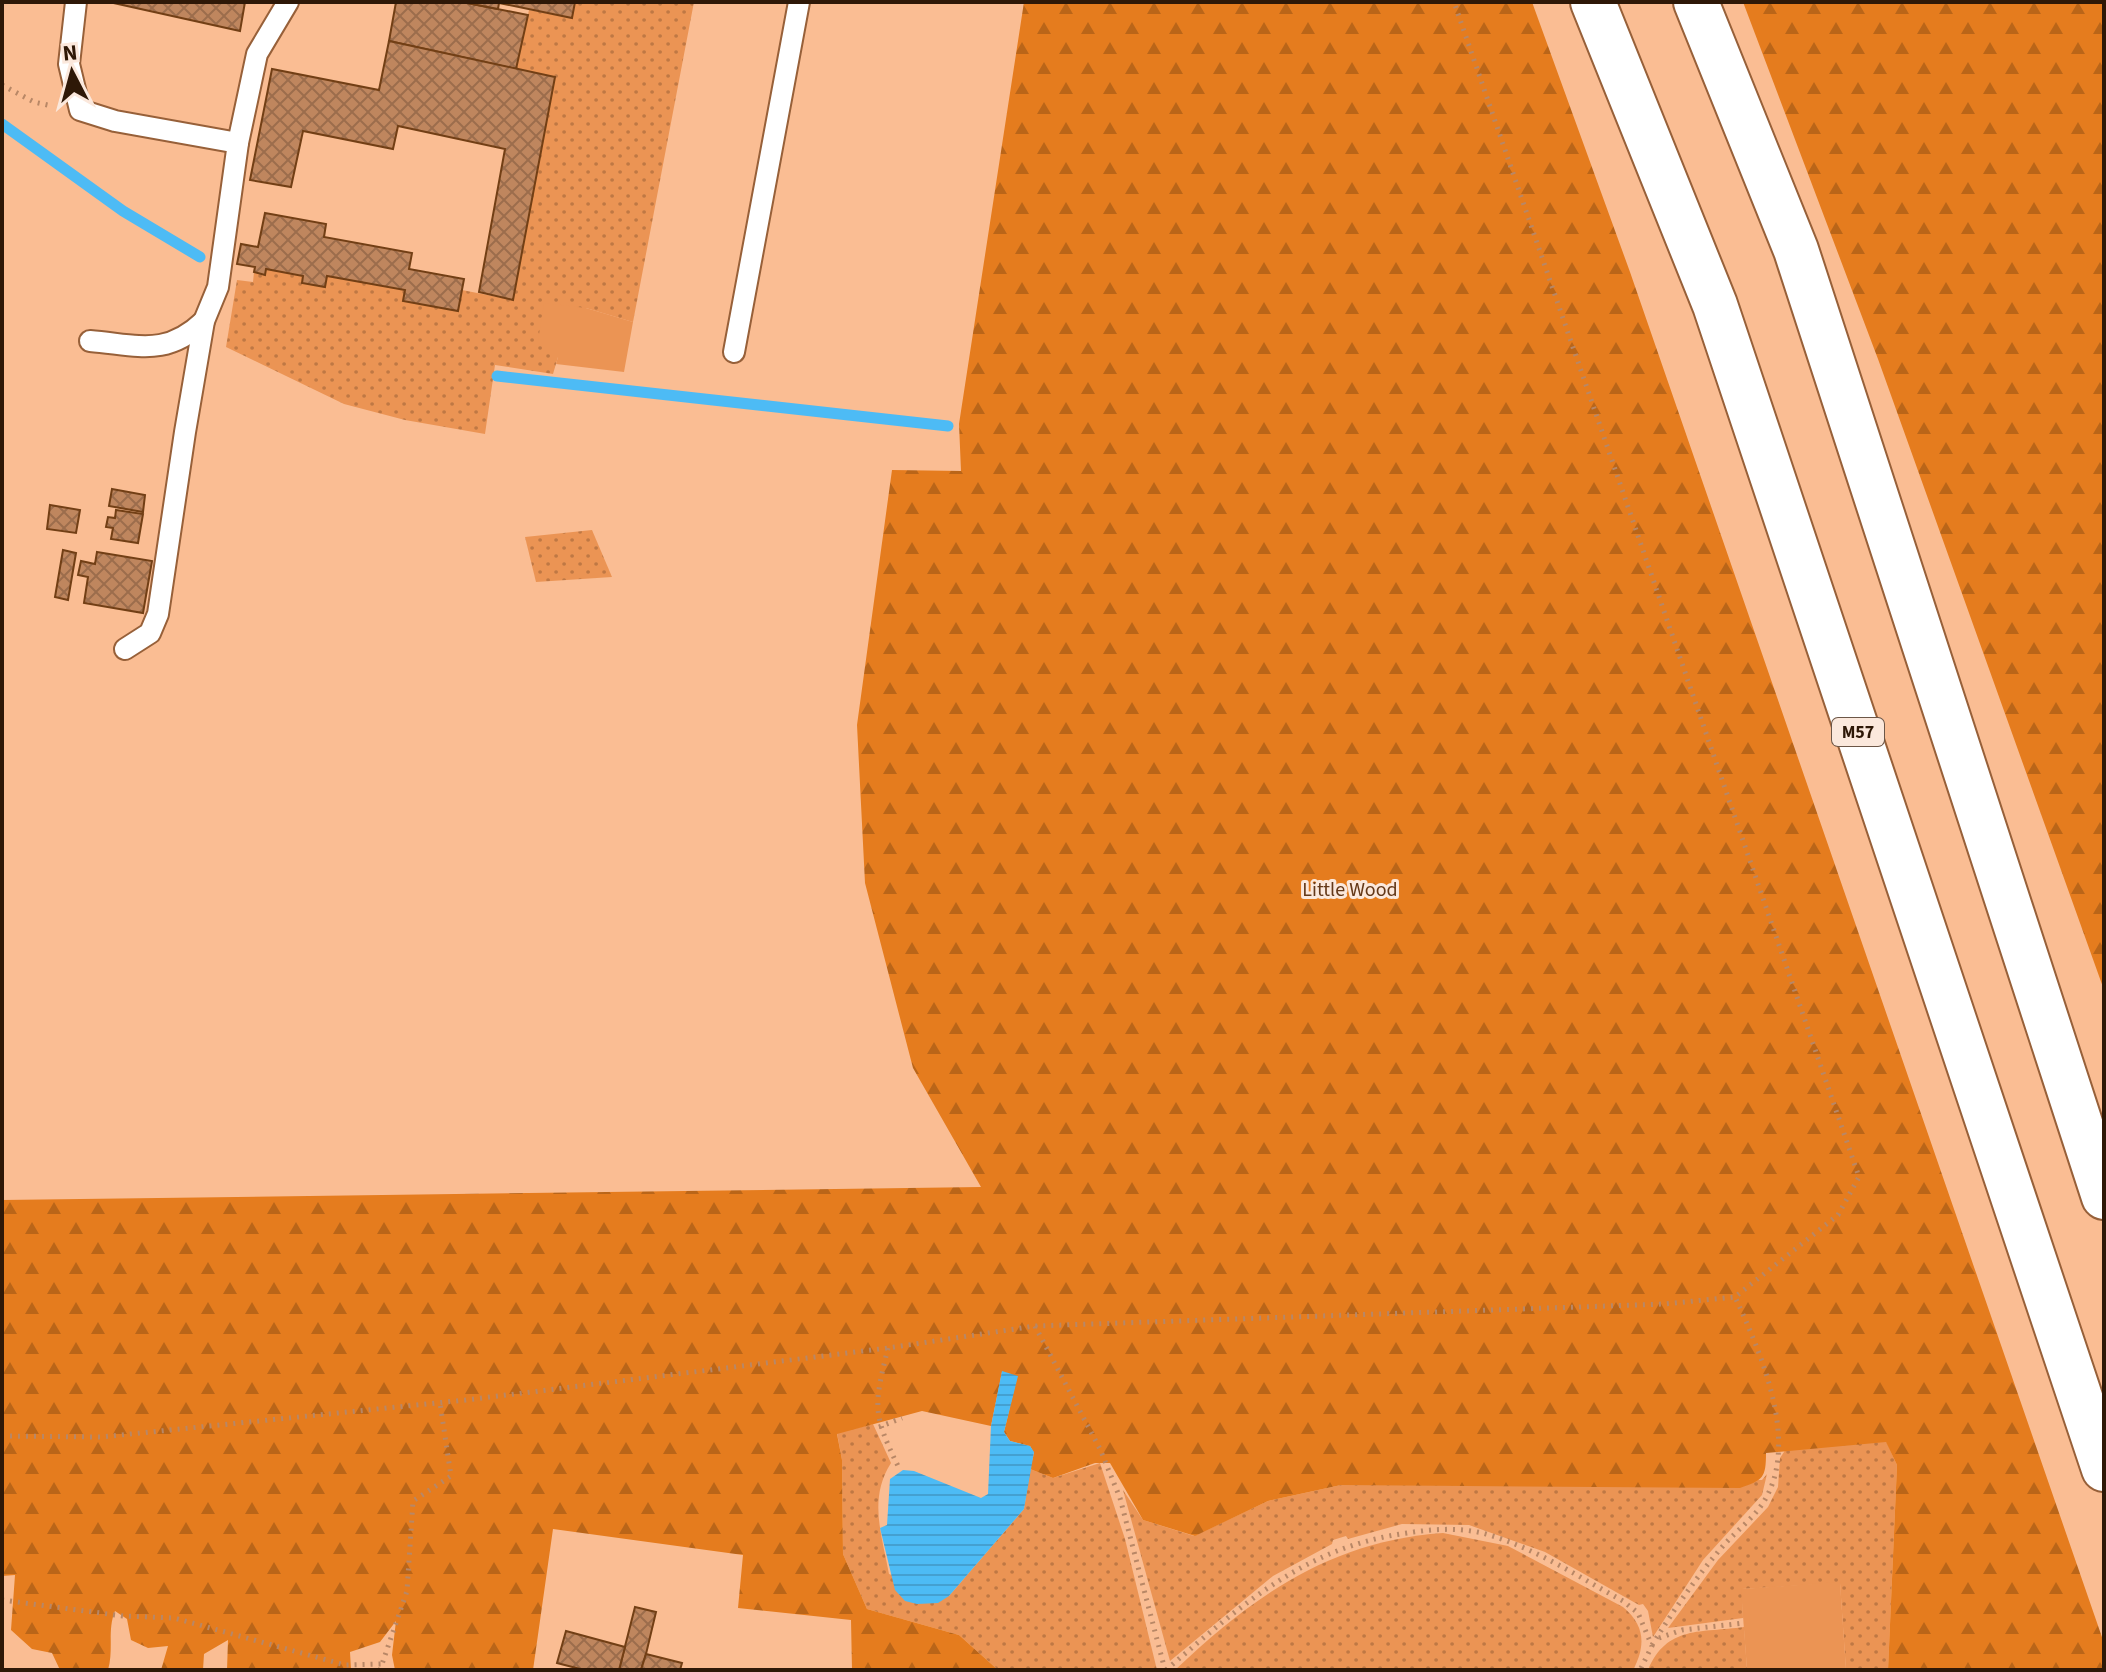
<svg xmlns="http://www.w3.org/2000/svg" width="2106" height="1672" viewBox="0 0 2106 1672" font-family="'Source Sans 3',sans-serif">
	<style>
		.grass { fill: url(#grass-dots) }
		.forest { fill: url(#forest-firs) }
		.park { fill: #eb9454 }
		.water { fill: url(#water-rules) }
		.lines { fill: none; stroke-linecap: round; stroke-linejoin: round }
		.stream { stroke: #4dbbf5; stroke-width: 11 }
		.building { fill: url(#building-cross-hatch); stroke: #723f15; stroke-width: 2 }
		.lane-casing { stroke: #976039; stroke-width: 24 }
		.highway-casing { stroke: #976039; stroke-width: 48 }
		.path { stroke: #b88766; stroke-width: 5; stroke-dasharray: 2 6; stroke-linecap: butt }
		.lane { stroke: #fff; stroke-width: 20 }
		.highway { stroke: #fff; stroke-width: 44 }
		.labels { text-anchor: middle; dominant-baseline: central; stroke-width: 6; stroke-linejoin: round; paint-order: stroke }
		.shield { fill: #fbe8dc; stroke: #6c5647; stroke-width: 2 }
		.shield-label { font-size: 18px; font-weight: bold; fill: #2e1807 }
		.park-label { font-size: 20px; fill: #643818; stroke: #fbe8dc }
	</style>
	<defs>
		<pattern id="grass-dots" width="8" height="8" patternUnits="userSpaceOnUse" patternTransform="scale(2)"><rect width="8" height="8" fill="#eb9454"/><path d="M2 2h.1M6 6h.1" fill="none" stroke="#bf7844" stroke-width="1.8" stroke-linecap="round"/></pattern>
		<pattern id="forest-firs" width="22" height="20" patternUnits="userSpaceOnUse" patternTransform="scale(2)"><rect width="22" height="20" fill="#e57c1e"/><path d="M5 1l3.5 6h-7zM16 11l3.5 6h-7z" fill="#ba6518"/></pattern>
		<pattern id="water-rules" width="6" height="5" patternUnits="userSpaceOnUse" patternTransform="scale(2)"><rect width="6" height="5" fill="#4dbbf5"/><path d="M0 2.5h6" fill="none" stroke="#44a0d1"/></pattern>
		<pattern id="building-cross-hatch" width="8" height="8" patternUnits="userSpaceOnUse" patternTransform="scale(2)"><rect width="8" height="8" fill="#bf865e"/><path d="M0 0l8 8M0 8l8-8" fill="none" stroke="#9c6d4c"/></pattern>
	</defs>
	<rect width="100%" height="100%" fill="#fabd93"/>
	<!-- grass -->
	<g class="grass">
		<path d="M575,2H694L633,322L586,308L558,357L553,374L495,365L485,434L405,420L344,404L226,347L237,280L253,282L254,272L265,275L266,269L303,276L302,283L324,287L327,276L405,290L403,301L457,311L462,290L512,300L554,77L516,69L529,10L571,18Z"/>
		<path d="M592,530L612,577L536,582L525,537Z"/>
		<path d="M873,1424L891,1463C868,1499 882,1535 889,1574L949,1596L1024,1509L1030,1469L1053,1478L1100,1463L1125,1539L1157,1670H998L959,1635L867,1609L843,1554L842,1460L837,1433Z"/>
		<path d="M1886,1441L1897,1465L1888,1670H1846L1840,1583L1742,1589L1743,1618L1668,1628L1718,1560L1768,1507L1778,1487L1780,1458L1786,1449Z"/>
		<path d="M1767,1474L1762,1495L1703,1560L1653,1637L1648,1611L1643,1604L1639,1605L1545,1552L1469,1525L1402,1524L1348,1539L1346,1536L1333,1540L1332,1544L1273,1576L1170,1661L1123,1490L1143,1520L1194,1536L1268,1501L1341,1485L1762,1480Z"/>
		<path d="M1443,1533L1508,1546L1623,1607C1645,1625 1646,1646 1633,1670H1175C1254,1595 1331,1541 1443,1533Z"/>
		<path d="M1744,1627L1747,1670H1648C1667,1625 1701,1633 1744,1627Z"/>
	</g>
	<!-- forest -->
	<g class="forest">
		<path d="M1024,2H1532L1630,272L2104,1643V1670H1888L1897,1465L1886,1442L1766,1453C1766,1478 1763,1480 1740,1488L1341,1485L1268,1501L1195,1536L1143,1520L1110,1463H1095L1053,1478L1030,1469L1034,1453L1030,1446L1010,1441L1004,1432L1017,1377L1002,1372L991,1426L922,1411L837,1434L842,1460L843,1554L867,1609L959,1635L998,1670H852L851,1620L738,1608L743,1555L553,1529L533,1670H395L392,1655L396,1621L380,1642L350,1652L351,1670H227L228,1640L204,1654L203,1670H161L168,1646L148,1648L131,1640L127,1619L115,1611C107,1630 114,1650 108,1670H60L52,1653L32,1649L11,1630L15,1575L2,1576V1200L981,1187L913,1068L865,883L857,725L892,470L961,471L959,424Z"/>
		<path d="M1743,2H2104V990L1878,359Z"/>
	</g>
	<!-- park -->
	<g class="park">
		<path d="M544,303L586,308L633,322L624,372L556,364L558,357L538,341Z"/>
		<path d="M1840,1582L1846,1670H1747L1741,1589Z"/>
	</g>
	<!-- water -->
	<path class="water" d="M1002,1371L1018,1376L1004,1432L1010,1441L1030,1446L1034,1452L1024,1509L949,1596L938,1603L917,1604L905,1601L895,1590L880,1528L887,1525L890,1479L903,1470L914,1471L981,1498L988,1494L991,1426Z"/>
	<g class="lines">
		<!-- stream -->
		<g class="stream">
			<path d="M2,124L123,211L200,257"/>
			<path d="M497,376L948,426"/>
		</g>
	</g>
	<!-- building -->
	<g class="building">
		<path d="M109,2H245L240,31Z"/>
		<path d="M396,2H462L528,15L516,69L389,41Z"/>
		<path d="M462,2H575L572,18L499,3L498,9Z"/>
		<path d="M389,41L555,77L513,300L479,292L505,149L398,126L393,149L303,131L291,187L250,180L272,69L379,90Z"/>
		<path d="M265,213L326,224L324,237L412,253L409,269L464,279L458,311L403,301L405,290L327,276L325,287L302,283L303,276L266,269L265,275L254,272L255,267L237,264L241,244L258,247Z"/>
		<path d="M112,489L145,495L143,512L109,506Z"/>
		<path d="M50,505L80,510L76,533L47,529Z"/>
		<path d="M116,510L143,514L138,543L111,539L113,528L106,527L108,517L115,518Z"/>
		<path d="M63,550L76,553L68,600L55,597Z"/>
		<path d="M97,552L152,561L143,613L84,603L88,577L78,575L81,561L95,564Z"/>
		<path d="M635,1607L656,1612L646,1654L641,1670H619Z"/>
		<path d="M566,1631L625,1647L619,1670H584L557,1663Z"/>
		<path d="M646,1654L682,1663L680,1670H641Z"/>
	</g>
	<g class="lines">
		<defs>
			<g id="lane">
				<path d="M76,2L69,64L80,110L115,121L238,143"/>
				<path d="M90,341C139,345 166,357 204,321"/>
				<path d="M734,352L799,2"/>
				<path d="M125,649L150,633L158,614L185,432L204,321L218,287L238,143L257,54L288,2"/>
			</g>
			<g id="highway">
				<path d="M1593,2L1715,305L2104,1469"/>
				<path d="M1696,2L1796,250L2104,1197"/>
			</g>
		</defs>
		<!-- lane casing -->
		<use href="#lane" class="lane-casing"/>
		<!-- highway casing -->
		<use href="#highway" class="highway-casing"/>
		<!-- path -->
		<g class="path">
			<path d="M2,85L34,102L52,106"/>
			<path d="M1035,1326L1100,1449L1120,1498L1165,1670"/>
			<path d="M888,1348C874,1405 872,1413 898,1466"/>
			<path d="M879,1427L902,1418"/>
			<path d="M2,1436L101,1437L466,1400L888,1348L1035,1326L1664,1304L1735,1297L1838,1215L1859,1177L1454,2"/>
			<path d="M2,1600L123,1616L174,1618L345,1665L381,1664"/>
			<path d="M1659,1638L1682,1630L1744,1623"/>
			<path d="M1652,1645C1673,1611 1697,1576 1723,1546C1738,1529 1757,1516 1767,1496C1798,1437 1760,1351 1735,1297"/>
			<path d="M380,1670L407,1591L413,1501L451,1476L440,1403"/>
			<path d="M1166,1670C1242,1605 1304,1547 1407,1533C1433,1529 1460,1527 1486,1534C1535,1548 1579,1577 1623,1601L1638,1613L1652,1646L1640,1670"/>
		</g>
		<!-- lane -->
		<use href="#lane" class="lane"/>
		<!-- highway -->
		<use href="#highway" class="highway"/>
	</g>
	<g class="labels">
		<!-- shield labels -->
		<rect class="shield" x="1832" y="718" width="52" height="28" rx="6"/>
		<g class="shield-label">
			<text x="1858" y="732">M57</text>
		</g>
		<!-- park labels -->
		<g class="park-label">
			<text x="1350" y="890">Little Wood</text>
		</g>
	</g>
	<!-- border -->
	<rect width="2106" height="1672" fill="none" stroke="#2e1807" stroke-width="8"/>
	<!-- north arrow -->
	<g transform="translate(72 72) rotate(354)" stroke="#fbe8dc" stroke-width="6" paint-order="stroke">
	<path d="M0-6L14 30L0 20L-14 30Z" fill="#2e1807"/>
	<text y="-12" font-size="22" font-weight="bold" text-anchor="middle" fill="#2e1807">N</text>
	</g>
</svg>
